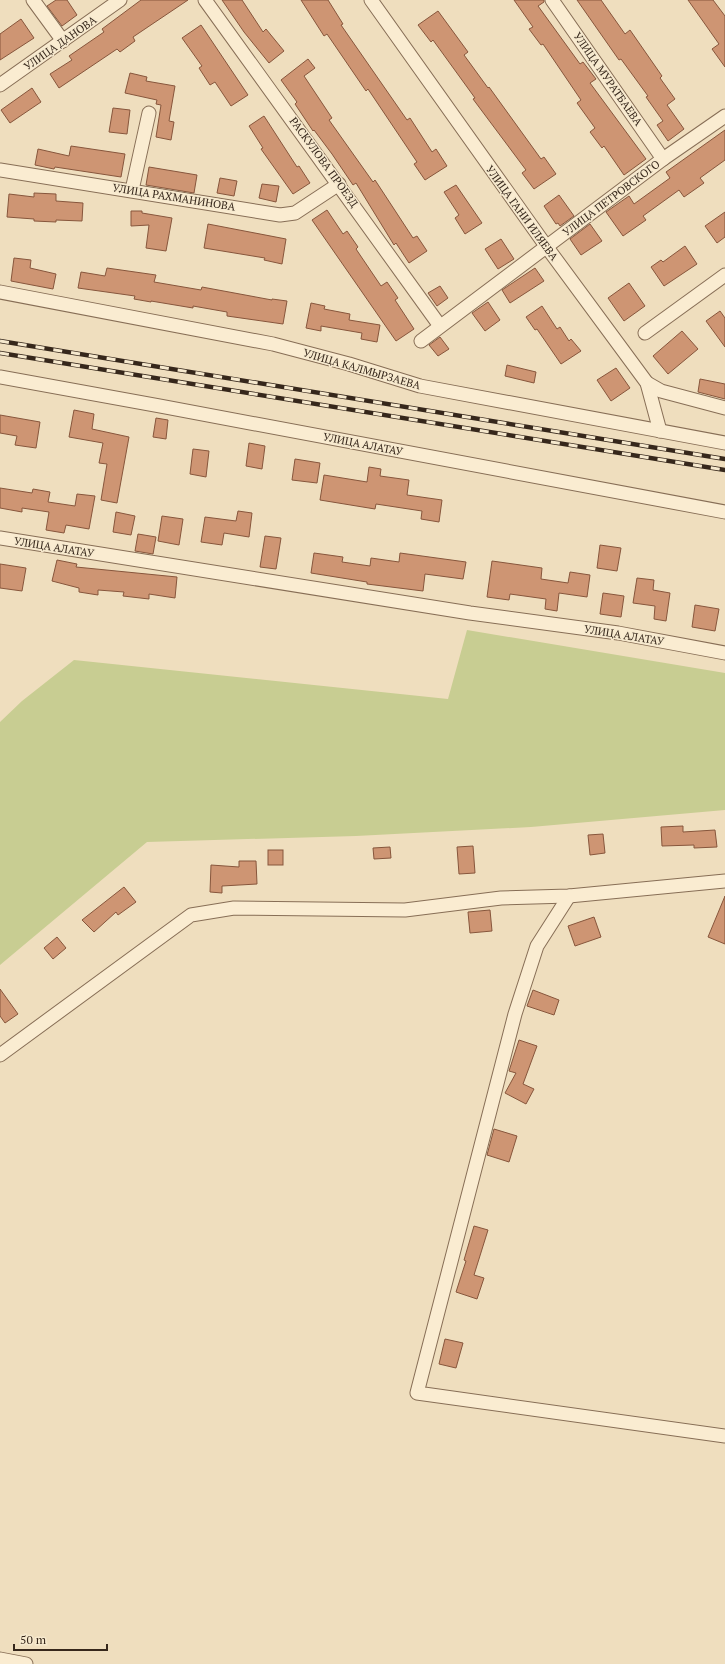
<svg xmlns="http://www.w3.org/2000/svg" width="725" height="1664" viewBox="0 0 725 1664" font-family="'PT Serif',serif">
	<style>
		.green { fill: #c8cd92 }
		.building { fill: #ce9573; stroke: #87563c }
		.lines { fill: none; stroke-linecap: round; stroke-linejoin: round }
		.minor-casing { stroke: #876e56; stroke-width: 15 }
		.minor { stroke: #faecd1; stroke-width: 13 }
		.rail-casing { stroke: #36271b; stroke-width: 4.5 }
		.rail { stroke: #f6e9ce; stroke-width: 3; stroke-dasharray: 9; stroke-linecap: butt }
		.labels { text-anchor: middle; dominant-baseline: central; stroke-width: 3; stroke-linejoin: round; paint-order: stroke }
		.street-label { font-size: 11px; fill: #36271b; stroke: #f6e9ce }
	</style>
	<rect width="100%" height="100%" fill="#efdebe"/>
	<!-- green -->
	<path class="green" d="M467,630L725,673V810L531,827L356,836L147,842L0,965V722L22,701L74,660L448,699Z"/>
	<!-- building -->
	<g class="building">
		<path d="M56,0H67L77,15L62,26L47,6Z"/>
		<path d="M141,0H188L133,37L135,41L120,52L117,49L59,88L50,74L72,60L69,56L104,32L102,29Z"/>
		<path d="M222,0H242L263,32L266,29L284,51L269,63L244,32Z"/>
		<path d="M301,0H328L343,24L341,25L407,120L410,118L432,152L436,149L447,166L425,180L414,164L417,162L368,89L366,91L327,34L324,36Z"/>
		<path d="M514,0H544V2L538,6L580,64L583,62L596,79L590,83L646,159L624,175L604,146L602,148L590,132L595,128L577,103L581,100L543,44L541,45L529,29L533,27Z"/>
		<path d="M577,0H601L625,34L630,30L662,76L660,78L675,99L667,105L684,129L668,141L657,125L663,121L646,97L648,96L621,59L619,60Z"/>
		<path d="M688,0H713L725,16V67L712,49L719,44Z"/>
		<path d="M438,11L468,52L464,55L488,88L489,87L541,159L544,157L556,174L534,189L522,173L526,170L473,99L475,98L433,40L431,42L418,25Z"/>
		<path d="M21,19L34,38L0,60V34Z"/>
		<path d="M201,25L248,95L231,106L215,82L210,85L199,68L202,66L182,38Z"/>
		<path d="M308,59L315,68L304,76L332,118L329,120L373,182L375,180L413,238L417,236L427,251L409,263L396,243L394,245L356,183L353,185L332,154L314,130L313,131L295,104L297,102L281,80Z"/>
		<path d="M130,73L147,77L146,81L175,86L169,121L174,122L171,140L156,137L161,105L156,104L157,100L125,93Z"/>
		<path d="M32,88L41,102L10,123L1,110Z"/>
		<path d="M113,108L130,110L127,134L109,132Z"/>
		<path d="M264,116L297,167L299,166L310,183L293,194L261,149L263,148L249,126Z"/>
		<path d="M725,130V160L700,178L704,183L684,197L679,190L643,216L646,220L623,236L606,212L629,196L634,204L670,178L666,172Z"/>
		<path d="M71,146L125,154L121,177L55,167L54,169L35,165L38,149L69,156Z"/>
		<path d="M149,167L197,175L194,193L146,185Z"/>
		<path d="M220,178L237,181L234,196L217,193Z"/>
		<path d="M262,184L279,186L276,202L259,198Z"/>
		<path d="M456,185L482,223L465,234L455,218L459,215L444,192Z"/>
		<path d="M34,193L56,194V201L83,203L82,221L56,220V222L34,221V219L7,217L9,194L34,197Z"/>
		<path d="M559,195L574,216L560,226L558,223L556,224L544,206Z"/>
		<path d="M327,210L343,234L347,231L358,247L356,249L381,286L387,282L398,298L395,300L414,329L396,341L312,220Z"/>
		<path d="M131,211H142V213L172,218L166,251L146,248L149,225L131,226Z"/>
		<path d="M725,212V237L717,243L705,226Z"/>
		<path d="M208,224L286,239L282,264L264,260L265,258L204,248Z"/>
		<path d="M590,224L602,241L581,255L570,239Z"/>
		<path d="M501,239L514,259L498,269L485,249Z"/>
		<path d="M685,246L697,264L664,286L651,267L661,260L663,262Z"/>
		<path d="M14,258L31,260L30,268L56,274L53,289L11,281Z"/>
		<path d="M107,268L156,275L154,282L201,290L202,287L272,300V299L287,301L283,324L227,316V312L193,306V308L151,301V302L134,299L135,296L78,288L81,272L105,276Z"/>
		<path d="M535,268L544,281L510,303L502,290Z"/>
		<path d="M629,283L645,306L624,321L608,298Z"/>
		<path d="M440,286L448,298L437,306L428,293Z"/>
		<path d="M488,302L500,320L485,331L472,313Z"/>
		<path d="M311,303L325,306L324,309L350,314L349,320L380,325L377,342L361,339L362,333L321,326V331L306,328Z"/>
		<path d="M542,306L557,329L560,327L569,341L571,339L581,351L561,364L537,329L535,330L526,317Z"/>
		<path d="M720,311L725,318V347L706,321Z"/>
		<path d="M682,331L698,349L668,374L653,356Z"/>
		<path d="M440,337L449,349L438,356L429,345Z"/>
		<path d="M507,365L536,372L534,383L505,376Z"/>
		<path d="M616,368L630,388L611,401L597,380Z"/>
		<path d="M700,379L725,384V399L698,392Z"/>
		<path d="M74,410L94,414L92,429L129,437L117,503L101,500L107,464L99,463L103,443L69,437Z"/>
		<path d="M0,415L40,422L36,448L15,445L17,436L0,433Z"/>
		<path d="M156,418L168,420L166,439L153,437Z"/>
		<path d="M249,443L265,446L262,469L246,466Z"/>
		<path d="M193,449L209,451L206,477L190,474Z"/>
		<path d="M295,459L320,463L317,483L292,480Z"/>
		<path d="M369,467L381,469L380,476L409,480L407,495L442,500L439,522L421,519L422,511L376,504L375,509L320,500L324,475L367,482Z"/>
		<path d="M0,488L32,493L33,489L50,492L48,502L75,506L77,494L95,496L89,529L66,525L64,533L46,530L49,512L22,508V512L0,508Z"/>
		<path d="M238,511L252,513L249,537L224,533L222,545L201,542L205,517L236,521Z"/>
		<path d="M116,512L135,516L131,535L113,532Z"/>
		<path d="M162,516L183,519L179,545L158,541Z"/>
		<path d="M138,534L156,537L153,554L135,551Z"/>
		<path d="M265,536L281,538L276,569L260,567Z"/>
		<path d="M600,545L621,548L617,571L597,568Z"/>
		<path d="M314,553L343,557L342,562L370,566L371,558L399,562L400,553L466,562L463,579L425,574L423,591L367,584V582L311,573Z"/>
		<path d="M57,560L77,564L76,567L177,577L175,598L149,594V599L123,596L124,592L98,590V595L79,592V588L52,581Z"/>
		<path d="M492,561L542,568L541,579L568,583L570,572L590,575L587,597L559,593L557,611L545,609L546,599L510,594L509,600L487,597Z"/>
		<path d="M0,564L26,568L22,591L0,588Z"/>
		<path d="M637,578L654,580L653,590L670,593L666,621L654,619L655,606L633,603Z"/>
		<path d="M603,593L624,596L621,617L600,614Z"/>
		<path d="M695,605L719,609L715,631L692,627Z"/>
		<path d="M683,826V832L715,830L717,847L694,848V845L662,846L661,827Z"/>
		<path d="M603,834L605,853L590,855L588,835Z"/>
		<path d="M473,846L475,873L459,874L457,847Z"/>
		<path d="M390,847L391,858L374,859L373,848Z"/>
		<rect x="268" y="850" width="15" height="15"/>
		<path d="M239,861H256L257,884L222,886V893L210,892L211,865L239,867Z"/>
		<path d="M124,887L136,902L118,915L116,912L94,932L82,920Z"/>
		<path d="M725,896V944L708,937Z"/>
		<path d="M490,910L492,931L470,933L468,912Z"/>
		<path d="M594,917L601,937L575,946L568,926Z"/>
		<path d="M57,937L66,948L53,959L44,948Z"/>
		<path d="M0,989L18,1014L5,1023L0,1016Z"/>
		<path d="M533,990L559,1000L554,1015L527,1006Z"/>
		<path d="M519,1040L537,1046L523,1084L534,1089L526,1104L505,1093L516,1073L509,1071Z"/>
		<path d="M494,1129L517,1136L509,1162L487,1155Z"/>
		<path d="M474,1226L488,1230L474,1275L484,1278L477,1299L456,1292L466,1261L464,1260Z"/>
		<path d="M445,1339L463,1343L456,1368L439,1364Z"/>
	</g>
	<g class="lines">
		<defs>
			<g id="minor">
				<path d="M33,0L63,41"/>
				<path d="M205,0L440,326"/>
				<path d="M371,0L546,246L647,383L660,431"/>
				<path d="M552,0L663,159"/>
				<path d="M0,85L120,0"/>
				<path d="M0,170L280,215L295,213L339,184"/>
				<path d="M132,190L149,113"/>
				<path d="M0,292L273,344L349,364L420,386L725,443"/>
				<path d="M645,333L725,275"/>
				<path d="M421,341L663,159L725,116"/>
				<path d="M0,377C242,420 483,468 725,512"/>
				<path d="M647,383L661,391L725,408"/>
				<path d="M0,538L470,613L618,633L725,653"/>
				<path d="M569,896L537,946L515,1014L417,1393L725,1436"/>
				<path d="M0,1055L191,915L234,908L405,910L501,898L569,896L725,881"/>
				<path d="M0,1659L26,1664"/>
			</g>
		</defs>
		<!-- minor casing -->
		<use href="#minor" class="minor-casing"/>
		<!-- minor -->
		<use href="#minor" class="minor"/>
		<defs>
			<g id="rail">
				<path d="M0,341L725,459"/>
				<path d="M0,353L725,470"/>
			</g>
		</defs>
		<!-- rail casing -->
		<use href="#rail" class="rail-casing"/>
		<!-- rail -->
		<use href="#rail" class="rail"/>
	</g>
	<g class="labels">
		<!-- street labels -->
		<g class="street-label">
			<text transform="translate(60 43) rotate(-35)">УЛИЦА ДАНОВА</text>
			<text transform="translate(608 79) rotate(55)">УЛИЦА МУРАТБАЕВА</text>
			<text transform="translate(324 162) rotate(54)">РАСКУЛОВА ПРОЕЗД</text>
			<text transform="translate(174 197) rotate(9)">УЛИЦА РАХМАНИНОВА</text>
			<text transform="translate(611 198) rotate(-37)">УЛИЦА ПЕТРОВСКОГО</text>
			<text transform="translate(522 213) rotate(54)">УЛИЦА ГАНИ ИЛЯЕВА</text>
			<text transform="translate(362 369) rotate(16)">УЛИЦА КАЛМЫРЗАЕВА</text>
			<text transform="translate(363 444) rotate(11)">УЛИЦА АЛАТАУ</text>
			<text transform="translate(54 547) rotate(9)">УЛИЦА АЛАТАУ</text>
			<text transform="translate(624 635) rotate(9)">УЛИЦА АЛАТАУ</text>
		</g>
	</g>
	<!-- scale -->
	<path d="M14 1644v6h93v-6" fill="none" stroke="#36271b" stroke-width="2"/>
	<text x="20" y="1644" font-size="12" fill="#36271b" stroke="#f6e9ce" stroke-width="3" paint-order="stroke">50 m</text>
</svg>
